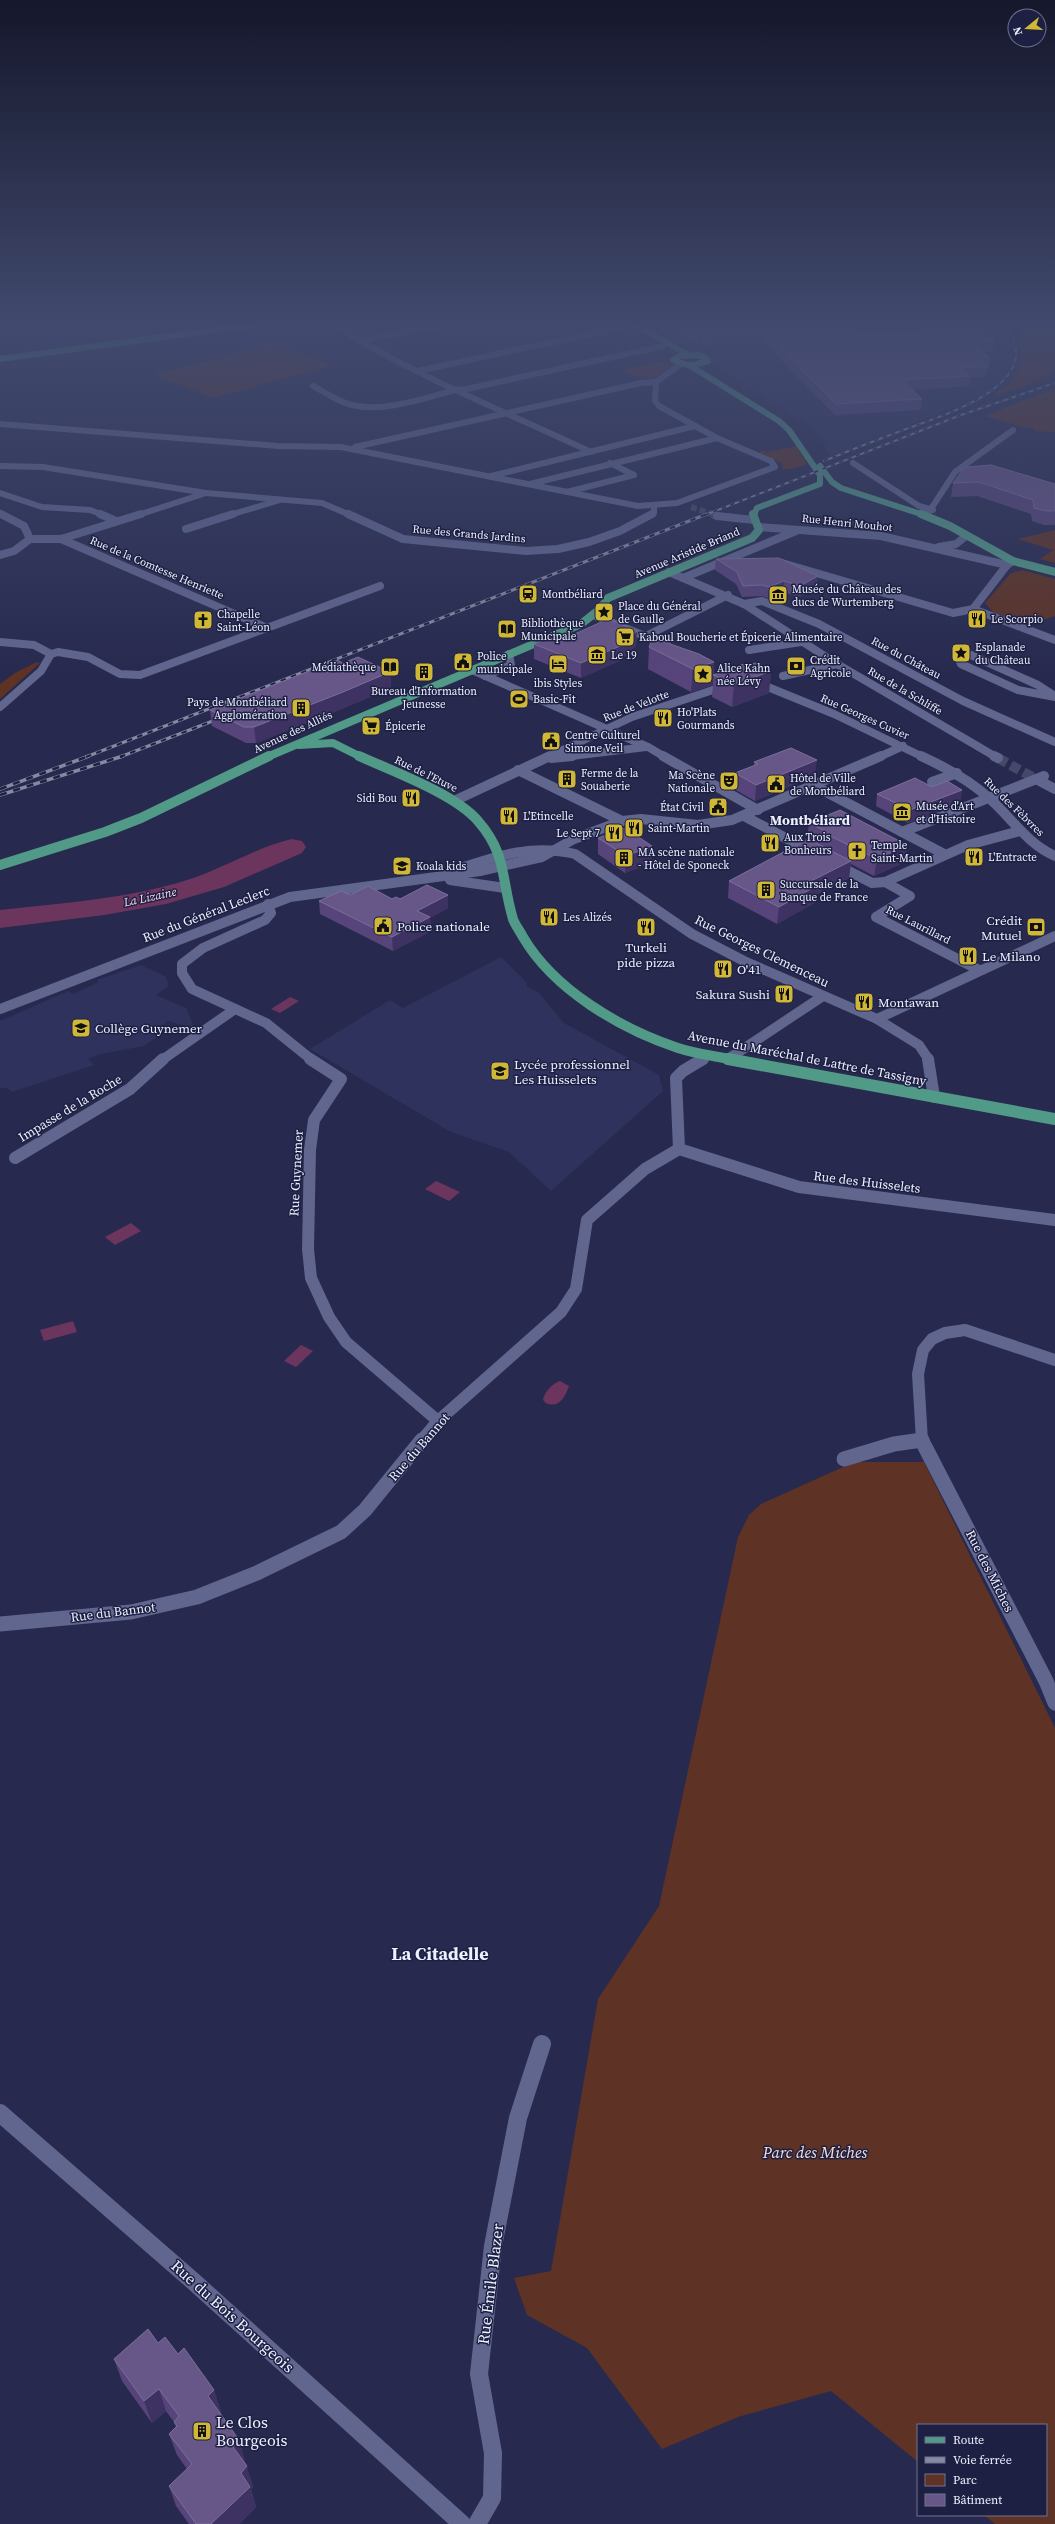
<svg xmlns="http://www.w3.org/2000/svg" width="1055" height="2524" viewBox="0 0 1055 2524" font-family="'Source Serif 4',serif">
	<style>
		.built { fill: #2f325c }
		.green { fill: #5e3224 }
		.water { fill: #6c355d }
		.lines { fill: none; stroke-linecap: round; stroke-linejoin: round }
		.river { fill: #6c355d; fill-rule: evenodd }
		.minor-tunnel-far2 { stroke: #454868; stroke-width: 6; stroke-dasharray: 6 3; stroke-linecap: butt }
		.minor-tunnel-far1 { stroke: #454868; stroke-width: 8; stroke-dasharray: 8 3.5; stroke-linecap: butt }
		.minor-tunnel { stroke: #454868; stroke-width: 10; stroke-dasharray: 10 4.5; stroke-linecap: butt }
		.minor-far5 { stroke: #61668f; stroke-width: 6 }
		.minor-far4 { stroke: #61668f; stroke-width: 8 }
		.minor-far3 { stroke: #61668f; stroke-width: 10 }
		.minor-far2 { stroke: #61668f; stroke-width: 12 }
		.minor-far1 { stroke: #61668f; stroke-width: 15 }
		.minor { stroke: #61668f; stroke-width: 18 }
		.major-far3 { stroke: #519a87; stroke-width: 6 }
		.major-far2 { stroke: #519a87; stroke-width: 8 }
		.major-far1 { stroke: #519a87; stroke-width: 10 }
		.major { stroke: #519a87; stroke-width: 12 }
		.rail-far2-casing { stroke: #8689a2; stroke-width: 2 }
		.rail-far1-casing { stroke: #8689a2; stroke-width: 3 }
		.rail-casing { stroke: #8689a2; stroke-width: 3.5 }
		.rail-far2 { stroke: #1d2043; stroke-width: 1.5; stroke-dasharray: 4.5; stroke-linecap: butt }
		.rail-far1 { stroke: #1d2043; stroke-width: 2; stroke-dasharray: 5.5; stroke-linecap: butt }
		.rail { stroke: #1d2043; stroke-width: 2.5; stroke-dasharray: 7; stroke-linecap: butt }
		.wall { fill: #56447a }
		.shaded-wall { fill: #3d3262 }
		.building { fill: #675688; stroke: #7c6e9b }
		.labels { text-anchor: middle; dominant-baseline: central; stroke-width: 3; stroke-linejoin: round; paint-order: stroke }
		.far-street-label { font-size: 11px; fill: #edf0fe; stroke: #1d2043 }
		.far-poi-label { font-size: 11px; fill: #edf0fe; stroke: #1d2043; text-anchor: start }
		.far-water-label { font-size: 12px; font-style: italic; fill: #fad7ef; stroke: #1d2043 }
		.street-label { font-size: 13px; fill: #edf0fe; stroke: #1d2043 }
		.poi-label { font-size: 13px; fill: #edf0fe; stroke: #1d2043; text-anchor: start }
		.far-district-label { font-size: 14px; font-weight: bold; fill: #edf0fe; stroke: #1d2043 }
		.near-park-label { font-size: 16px; font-style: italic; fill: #f3ded7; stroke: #1d2043 }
		.near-street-label { font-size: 16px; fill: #edf0fe; stroke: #1d2043 }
		.near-poi-label { font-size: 16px; fill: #edf0fe; stroke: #1d2043; text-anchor: start }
		.near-quarter-label { font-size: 18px; font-weight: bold; fill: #edf0fe; stroke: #1d2043 }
	</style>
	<rect width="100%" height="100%" fill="#272a4e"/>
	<!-- built -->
	<g class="built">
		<path d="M641,323H1010L1019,328L1013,359L1004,379L987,391L965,403L831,456L815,429L736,380L737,378L729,376L730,374Z"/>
		<path d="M501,957L527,983L526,986L539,993L564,1023L659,1075L663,1091L551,1191L509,1152L451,1132L310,1049L390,1000L403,1008Z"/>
		<path d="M141,965L166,977L169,986L156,995L186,1008L195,1029L168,1021L160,1027L167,1030L144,1046L101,1054L88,1059L94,1065L12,1092L7,1088H0V1021L68,991L73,994L99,982L97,980Z"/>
	</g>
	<!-- green -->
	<g class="green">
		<path d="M1011,323H1055V370C1047,380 1011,390 997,395L993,394L1012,382L1018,369L1021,356L1019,328Z"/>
		<path d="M272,344L333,365L213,398L153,375Z"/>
		<path d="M662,361L671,365C651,385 644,380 621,370Z"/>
		<path d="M1055,388V432L1034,431V428L1022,427L985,416Z"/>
		<path d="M796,446L807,464L791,469H783L782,463L759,454L761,450L767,452Z"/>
		<path d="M1055,530V563L1040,559L1053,550L1018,539Z"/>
		<path d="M1022,570L1055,579V616L1028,625L993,612L985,603L1011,573Z"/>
		<path d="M37,662L40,663L0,699V684L15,673Z"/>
		<path d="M854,1462H924L1055,1728V2524H995L984,2515H1046V2425H918V2462L831,2391L738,2417L662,2449L587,2348L527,2315L514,2278L551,2271L598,1999L659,1906L738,1537L749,1515L761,1504Z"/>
	</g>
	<!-- water -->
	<g class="water">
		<path d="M290,997L299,1001L280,1013L271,1009Z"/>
		<path d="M436,1181L460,1192L449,1201L425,1189Z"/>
		<path d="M131,1223L141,1231L115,1245L105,1237Z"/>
		<path d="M73,1321L77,1332L44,1341L40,1330Z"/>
		<path d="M301,1345L313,1351L296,1367L284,1361Z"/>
		<path d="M560,1381L569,1386C565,1397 559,1409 546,1403L543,1400C544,1392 553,1383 560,1381Z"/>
	</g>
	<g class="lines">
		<!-- river -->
		<path class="river" d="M292,839L302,841L306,847L302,853L224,887L166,904L104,915L0,928V910C62,903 127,899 187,880C222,869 257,847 292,839Z"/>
		<!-- minor-tunnel-far2 -->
		<path class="minor-tunnel-far2" d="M691,507L715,515"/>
		<!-- minor-tunnel-far1 -->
		<path class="minor-tunnel-far1" d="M712,514L717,516"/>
		<!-- minor-tunnel -->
		<path class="minor-tunnel" d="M998,758L1036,779"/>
		<!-- minor-far5 -->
		<g class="minor-far5">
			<path d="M331,323C412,375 504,411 591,452"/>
			<path d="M0,325L14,323"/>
			<path d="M359,341L453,323"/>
			<path d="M418,371L627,326"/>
			<path d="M313,386C325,392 338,402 352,405C386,413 426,397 459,389"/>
			<path d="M462,390L663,346"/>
			<path d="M0,424L278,446L341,447L638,506L677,503L775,467L771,461L717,438L659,406L655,401L656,382L681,364"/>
			<path d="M355,447L641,383L656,382"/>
			<path d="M853,463L919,506L933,510"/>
			<path d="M0,466L43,467L206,493L322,503L350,515"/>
			<path d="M491,476L695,426"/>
			<path d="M530,484L717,438"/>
			<path d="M567,492L634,475L610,463"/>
			<path d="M0,493L42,507L90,510L103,515"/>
			<path d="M0,514L3,515"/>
			<path d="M138,515L206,493"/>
			<path d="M230,515L280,500"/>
			<path d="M651,515L654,513V506"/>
			<path d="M927,515L955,472L1013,430"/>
		</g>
		<!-- minor-far4 -->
		<g class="minor-far4">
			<path d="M1,514L24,526L30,539"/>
			<path d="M100,514L116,521"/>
			<path d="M348,514L403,539L526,551L558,549L589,542L620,531L652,514"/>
			<path d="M717,516L754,520"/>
			<path d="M926,516L927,514"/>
			<path d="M759,527L881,536L1007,565"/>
			<path d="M186,529L233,514"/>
			<path d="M61,539L267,628"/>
			<path d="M939,547L956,544L966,536"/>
			<path d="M0,555L14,551L30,539H61L141,514"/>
			<path d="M782,563L953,613L973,609L1007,565L1013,561"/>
			<path d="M669,572L744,604L837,664L996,757"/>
			<path d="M683,578L796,531"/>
			<path d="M744,604L762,601L819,624L963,701L1055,742"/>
			<path d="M973,609L1055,640"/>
			<path d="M593,615L667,645"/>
			<path d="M646,636L728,595"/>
			<path d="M0,642L34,645L51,654"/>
			<path d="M749,650L801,642"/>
			<path d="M51,654L58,652L88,657L120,674L140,675L380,586"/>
			<path d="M472,670L648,747L665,757"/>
			<path d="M485,676L511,665L509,654"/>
			<path d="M783,676L837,664"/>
			<path d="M763,685L834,714L923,757"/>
			<path d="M1055,696L1038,685L971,655L959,659L961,664L1018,690L1055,697"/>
			<path d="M0,707L41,671L51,654"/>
			<path d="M548,757L632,717L719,688"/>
			<path d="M563,757L646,747"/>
			<path d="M879,757L903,746"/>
		</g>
		<!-- minor-far3 -->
		<g class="minor-far3">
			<path d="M663,756L758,810"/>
			<path d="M921,756C945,767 968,779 989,798C1011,817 1027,844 1055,856"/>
			<path d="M994,756L998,758"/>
			<path d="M551,758L572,756"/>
			<path d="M518,770L622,821"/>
			<path d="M1036,779L1055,789"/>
			<path d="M932,782L957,773"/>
			<path d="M813,785L944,854"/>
			<path d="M454,801L550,756"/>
			<path d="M744,816L812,852"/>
			<path d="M902,832L1044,776"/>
			<path d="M837,865L872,883L885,882L910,896L876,917L979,970"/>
			<path d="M461,868C499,855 535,844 575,854L692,934L744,961L877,1019L919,1045L929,1060"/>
			<path d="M450,880L505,888"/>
			<path d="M885,882L968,845L1020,831"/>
			<path d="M268,904L271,913L265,920L203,948L182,964V973L192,989L266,1023L312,1060"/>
			<path d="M0,1009L290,897L480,871L542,857L574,839L622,821L641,819L698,825L732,820L881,756"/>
			<path d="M877,1019L1055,936"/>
			<path d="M728,1059L823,996"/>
			<path d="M162,1060L235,1009"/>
			<path d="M701,1060L707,1055"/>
		</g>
		<!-- minor-far2 -->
		<g class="minor-far2">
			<path d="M310,1059L341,1079L314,1120L310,1150L308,1249L311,1278L329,1317L346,1342L438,1421"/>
			<path d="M928,1059L934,1097"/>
			<path d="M679,1149L799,1187L1055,1220"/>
			<path d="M679,1149L676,1078L683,1071L703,1059"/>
			<path d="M15,1158L130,1089L163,1059"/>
			<path d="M421,1441L438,1421L561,1312L576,1289L587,1220L645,1169L679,1149"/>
			<path d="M918,1441H922L918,1374L923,1350L932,1339L945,1333L965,1330L1055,1360"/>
		</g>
		<!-- minor-far1 -->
		<g class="minor-far1">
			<path d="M922,1441L1046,1681L1055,1703"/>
			<path d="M844,1459L894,1444L922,1440"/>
			<path d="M0,1624L131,1612L197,1597L257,1573L341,1532L365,1510L422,1440"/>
		</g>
		<!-- minor -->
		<g class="minor">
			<path d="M0,2113L193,2281L462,2524"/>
			<path d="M477,2524L492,2498L493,2453L479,2374L493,2246L518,2118L542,2044"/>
		</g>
		<!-- major-far3 -->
		<g class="major-far3">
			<path d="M632,323L689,355"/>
			<path d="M698,355L705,357L708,361L690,366L673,360L680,356Z"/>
			<path d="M0,359L266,323"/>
			<path d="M689,365L779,421L789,430L820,475V484L757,508L754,515"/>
			<path d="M820,466L832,482L841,488L924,515"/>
		</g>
		<!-- major-far2 -->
		<g class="major-far2">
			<path d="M921,514L950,526L1013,561L1055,572"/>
			<path d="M299,745L333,743L361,757"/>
			<path d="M267,757L581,624L600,609L608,598L752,538L759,530L753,514"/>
		</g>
		<!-- major-far1 -->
		<g class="major-far1">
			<path d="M359,756C392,771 455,794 478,821C507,854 501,879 513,919C515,925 520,931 523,937C554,990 621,1029 678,1048C696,1054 715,1056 734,1060"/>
			<path d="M0,865L105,832L141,818L269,756"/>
		</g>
		<!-- major -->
		<path class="major" d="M728,1059L1055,1119"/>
		<defs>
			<g id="rail-far2">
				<path d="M824,461C851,450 879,439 906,429C944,415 1055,382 1002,323"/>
				<path d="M705,515L961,415L1055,383"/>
			</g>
			<g id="rail-far1">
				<path d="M86,757L707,514"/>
				<path d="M120,757L223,717"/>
			</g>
			<g id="rail">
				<path d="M0,789L89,756"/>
				<path d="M0,795L123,756"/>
			</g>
		</defs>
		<!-- rail-far2 casing -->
		<use href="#rail-far2" class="rail-far2-casing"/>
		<!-- rail-far1 casing -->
		<use href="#rail-far1" class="rail-far1-casing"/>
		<!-- rail casing -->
		<use href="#rail" class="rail-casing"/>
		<!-- rail-far2 -->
		<use href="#rail-far2" class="rail-far2"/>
		<!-- rail-far1 -->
		<use href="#rail-far1" class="rail-far1"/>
		<!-- rail -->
		<use href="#rail" class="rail"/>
	</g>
	<!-- wall -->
	<g class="wall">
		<path d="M662,323H846L862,333L940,328L935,323H989V326L977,327L994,341L993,351L983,352L990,358L989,368H987L985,377H970L969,386L913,390L922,399L921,410L835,415L761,340L709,347L702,343L697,344Z"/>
		<path d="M965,467L1055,484V525H1044L1032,521L1031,514L977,496L951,497L953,483Z"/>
		<path d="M716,559L817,587L799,597L783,592L768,598L762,596L742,597L736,584L715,570Z"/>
		<path d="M568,637L636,646L619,661L581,678L534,659V644Z"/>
		<path d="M649,647L714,662V675L763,668L771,671L769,693L732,707L712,697L713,685L691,692L648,669Z"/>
		<path d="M343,663L390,672L391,688L344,708L256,743H246L212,726L210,710Z"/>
		<path d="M754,762L815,776L755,801L734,789L735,773L754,766Z"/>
		<path d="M932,787L962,790L960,802L908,823L876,806L877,794Z"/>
		<path d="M809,823L907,845L905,862L874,876L851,864L849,878L817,894L816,902L777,924L728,898L729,881L807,839Z"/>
		<path d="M598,838L652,846L651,863L625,873L598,854Z"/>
		<path d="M350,895L392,899L448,895V908L430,918L431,931L393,951L320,914L319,901Z"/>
		<path d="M158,2343L178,2354L214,2390L221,2412L220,2413L239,2440L245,2462H244L253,2487L251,2489L256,2507L239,2524H189L176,2506L169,2486L187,2469L177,2455L169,2434L176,2427L174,2422L166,2411L152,2423L122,2381L114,2359Z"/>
	</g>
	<!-- shaded-wall -->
	<g class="shaded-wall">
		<path d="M762,330L761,340L709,347L710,337Z"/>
		<path d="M703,333L702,343L697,344L698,334Z"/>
		<path d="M818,576L817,587L799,597L800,586Z"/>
		<path d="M784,581L783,592L768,598L769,587Z"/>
		<path d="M637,631L636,646L619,661L581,678V663Z"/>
		<path d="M714,662L713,685L691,692L693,669Z"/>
		<path d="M771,671L769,693L732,707L734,685Z"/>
		<path d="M390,672L391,688L344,708L256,743L254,727Z"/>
		<path d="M817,760L815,776L755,801L756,785Z"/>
		<path d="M962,790L960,802L908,823L910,810Z"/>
		<path d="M907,845L905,862L874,876L877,859Z"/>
		<path d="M652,846L651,863L625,873L626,856Z"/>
		<path d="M851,861L849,878L817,894L816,902L777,924L779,907L811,881Z"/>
		<path d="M448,895V908L430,918L431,931L393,951L392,937L417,911Z"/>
		<path d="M159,2389L166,2411L152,2423L144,2401Z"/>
		<path d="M214,2390L221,2412L214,2418L208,2396Z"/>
		<path d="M239,2440L245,2462L239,2468L233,2447Z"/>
		<path d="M247,2466L253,2487L251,2489L256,2507L239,2524H211L241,2473Z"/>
	</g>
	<!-- building -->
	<g class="building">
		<path d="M680,323H846L862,333L952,328L947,323H972L994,341L972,342L990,358H977L987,366L961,368L970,376L902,380L922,399L836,404L762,330L710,337L703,333L698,334Z"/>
		<path d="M991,465L1055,484V511H1046L1034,508L1033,500L979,482L953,483L965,467Z"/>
		<path d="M779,558L818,576L800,586L784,581L769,587L762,585L743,586L737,572L716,559Z"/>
		<path d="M608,619L637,631L620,646L581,663L534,644L559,633L568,637Z"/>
		<path d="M653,638L699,654L714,662L693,669L649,647Z"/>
		<path d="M358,657L390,672L343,692L254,727H244L210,710L337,660L343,663Z"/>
		<path d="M760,663L763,668L771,671L734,685L713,675L744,664Z"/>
		<path d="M791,748L817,760L756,785L735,773L758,764L754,762Z"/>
		<path d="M915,778L932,787L947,781L962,790L910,810L877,794Z"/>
		<path d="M840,810L907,845L877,859L822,832L825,831L809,823Z"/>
		<path d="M625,828L652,846L626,856L598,838Z"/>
		<path d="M808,839L851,861L811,881L818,885L779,907L729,881Z"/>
		<path d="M427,885L448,895L417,911L430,917L392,937L319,901L341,891L350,895L368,886L392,899L396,897L400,899Z"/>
		<path d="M148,2329L158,2343L165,2337L178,2354L184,2348L214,2390L208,2396L239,2440L233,2447L247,2466L241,2473L250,2487L211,2524H196L169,2486L192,2464L169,2434L177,2426L174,2422L179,2416L159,2389L144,2401L114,2359Z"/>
	</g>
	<!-- sky -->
	<linearGradient id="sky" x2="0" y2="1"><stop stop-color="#15172b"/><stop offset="0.48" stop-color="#414a6e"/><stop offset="1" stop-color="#414a6e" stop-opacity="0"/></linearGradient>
	<rect width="1055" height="676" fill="url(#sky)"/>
	<!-- icons -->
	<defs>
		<symbol id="station-square" viewBox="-11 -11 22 22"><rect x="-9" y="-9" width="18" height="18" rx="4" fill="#d0b736" stroke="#1d2043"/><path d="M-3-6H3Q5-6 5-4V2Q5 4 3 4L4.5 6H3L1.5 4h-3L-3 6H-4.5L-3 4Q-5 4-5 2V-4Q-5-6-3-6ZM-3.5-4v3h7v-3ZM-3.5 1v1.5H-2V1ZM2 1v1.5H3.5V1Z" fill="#111"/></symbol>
		<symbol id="museum-square" viewBox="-11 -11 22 22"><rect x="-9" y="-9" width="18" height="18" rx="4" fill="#d0b736" stroke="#1d2043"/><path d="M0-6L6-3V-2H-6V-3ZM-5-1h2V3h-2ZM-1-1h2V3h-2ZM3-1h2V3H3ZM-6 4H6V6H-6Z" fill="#111"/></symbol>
		<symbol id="sight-square" viewBox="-11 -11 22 22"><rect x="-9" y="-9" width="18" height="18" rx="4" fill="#d0b736" stroke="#1d2043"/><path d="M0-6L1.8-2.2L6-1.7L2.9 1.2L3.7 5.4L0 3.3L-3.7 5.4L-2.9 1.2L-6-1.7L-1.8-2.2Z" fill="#111"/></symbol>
		<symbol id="restaurant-square" viewBox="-11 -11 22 22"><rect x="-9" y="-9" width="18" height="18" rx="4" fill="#d0b736" stroke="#1d2043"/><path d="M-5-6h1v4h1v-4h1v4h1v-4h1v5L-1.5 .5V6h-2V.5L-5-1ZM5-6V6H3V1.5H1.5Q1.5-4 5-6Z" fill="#111"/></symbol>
		<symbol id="church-square" viewBox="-11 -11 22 22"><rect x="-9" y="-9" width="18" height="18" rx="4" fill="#d0b736" stroke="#1d2043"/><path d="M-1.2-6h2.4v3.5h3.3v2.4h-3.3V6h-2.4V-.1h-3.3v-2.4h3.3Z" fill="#111"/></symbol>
		<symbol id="library-square" viewBox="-11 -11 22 22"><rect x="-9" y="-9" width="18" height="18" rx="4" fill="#d0b736" stroke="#1d2043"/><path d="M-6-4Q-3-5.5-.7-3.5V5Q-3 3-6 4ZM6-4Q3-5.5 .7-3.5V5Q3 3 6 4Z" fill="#111"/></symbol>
		<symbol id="supermarket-square" viewBox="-11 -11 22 22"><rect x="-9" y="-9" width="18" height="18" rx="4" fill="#d0b736" stroke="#1d2043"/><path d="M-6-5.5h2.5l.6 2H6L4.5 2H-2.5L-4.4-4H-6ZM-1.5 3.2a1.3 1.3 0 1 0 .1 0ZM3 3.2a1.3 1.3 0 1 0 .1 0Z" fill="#111"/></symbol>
		<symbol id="civic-square" viewBox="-11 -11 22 22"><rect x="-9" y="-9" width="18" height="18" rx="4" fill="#d0b736" stroke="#1d2043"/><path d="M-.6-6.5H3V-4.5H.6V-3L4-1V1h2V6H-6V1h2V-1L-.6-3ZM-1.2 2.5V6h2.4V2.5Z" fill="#111"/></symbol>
		<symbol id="hotel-square" viewBox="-11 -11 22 22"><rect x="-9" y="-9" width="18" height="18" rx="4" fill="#d0b736" stroke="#1d2043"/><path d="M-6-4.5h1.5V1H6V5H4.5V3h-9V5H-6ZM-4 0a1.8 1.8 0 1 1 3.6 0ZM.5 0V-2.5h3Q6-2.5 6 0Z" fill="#111"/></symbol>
		<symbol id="bank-square" viewBox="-11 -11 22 22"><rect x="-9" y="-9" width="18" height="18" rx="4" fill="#d0b736" stroke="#1d2043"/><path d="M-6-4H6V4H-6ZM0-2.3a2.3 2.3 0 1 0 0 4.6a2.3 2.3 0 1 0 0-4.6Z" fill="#111"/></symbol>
		<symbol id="building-square" viewBox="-11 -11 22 22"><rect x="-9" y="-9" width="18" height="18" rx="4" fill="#d0b736" stroke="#1d2043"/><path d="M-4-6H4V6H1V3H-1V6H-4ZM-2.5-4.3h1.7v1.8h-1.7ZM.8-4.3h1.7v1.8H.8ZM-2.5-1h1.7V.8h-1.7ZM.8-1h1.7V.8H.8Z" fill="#111"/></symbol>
		<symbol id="stadium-square" viewBox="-11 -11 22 22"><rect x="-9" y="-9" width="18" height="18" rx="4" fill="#d0b736" stroke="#1d2043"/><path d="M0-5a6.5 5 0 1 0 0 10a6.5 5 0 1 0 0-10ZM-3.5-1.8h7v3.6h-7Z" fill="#111"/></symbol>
		<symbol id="theatre-square" viewBox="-11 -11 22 22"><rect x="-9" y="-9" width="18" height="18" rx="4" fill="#d0b736" stroke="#1d2043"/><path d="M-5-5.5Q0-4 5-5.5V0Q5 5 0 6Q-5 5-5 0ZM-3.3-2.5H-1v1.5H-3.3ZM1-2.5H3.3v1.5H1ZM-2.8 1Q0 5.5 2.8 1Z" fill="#111"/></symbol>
		<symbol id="school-square" viewBox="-11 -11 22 22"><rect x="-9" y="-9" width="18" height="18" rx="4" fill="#d0b736" stroke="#1d2043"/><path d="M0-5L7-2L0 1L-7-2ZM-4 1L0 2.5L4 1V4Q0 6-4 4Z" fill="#111"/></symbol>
	</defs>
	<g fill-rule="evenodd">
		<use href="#station-square" x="517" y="583" width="22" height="22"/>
		<use href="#museum-square" x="767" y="584" width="22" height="22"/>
		<use href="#sight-square" x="593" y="601" width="22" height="22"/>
		<use href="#restaurant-square" x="966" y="608" width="22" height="22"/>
		<use href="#church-square" x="192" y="609" width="22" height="22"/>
		<use href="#library-square" x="496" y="618" width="22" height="22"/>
		<use href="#supermarket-square" x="614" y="626" width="22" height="22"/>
		<use href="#sight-square" x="950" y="642" width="22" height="22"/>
		<use href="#museum-square" x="586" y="644" width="22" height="22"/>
		<use href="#civic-square" x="452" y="651" width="22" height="22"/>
		<use href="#hotel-square" x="547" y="653" width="22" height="22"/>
		<use href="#bank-square" x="785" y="655" width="22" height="22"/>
		<use href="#library-square" x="379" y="656" width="22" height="22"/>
		<use href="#building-square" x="413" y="661" width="22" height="22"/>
		<use href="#sight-square" x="692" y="663" width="22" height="22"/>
		<use href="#stadium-square" x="508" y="688" width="22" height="22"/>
		<use href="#building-square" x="290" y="697" width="22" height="22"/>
		<use href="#restaurant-square" x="652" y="707" width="22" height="22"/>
		<use href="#supermarket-square" x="360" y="715" width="22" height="22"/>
		<use href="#civic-square" x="540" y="730" width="22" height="22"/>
		<use href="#building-square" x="556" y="768" width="22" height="22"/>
		<use href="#theatre-square" x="718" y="770" width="22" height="22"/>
		<use href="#civic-square" x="765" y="773" width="22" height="22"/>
		<use href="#restaurant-square" x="400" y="787" width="22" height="22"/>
		<use href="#civic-square" x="707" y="796" width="22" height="22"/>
		<use href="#museum-square" x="891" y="801" width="22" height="22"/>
		<use href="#restaurant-square" x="498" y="805" width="22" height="22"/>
		<use href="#restaurant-square" x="623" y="817" width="22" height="22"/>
		<use href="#restaurant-square" x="603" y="822" width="22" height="22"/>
		<use href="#restaurant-square" x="759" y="832" width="22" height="22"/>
		<use href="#church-square" x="846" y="840" width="22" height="22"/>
		<use href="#restaurant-square" x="963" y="846" width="22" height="22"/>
		<use href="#building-square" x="613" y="847" width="22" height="22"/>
		<use href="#school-square" x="391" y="855" width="22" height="22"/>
		<use href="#building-square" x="755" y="879" width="22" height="22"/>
		<use href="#restaurant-square" x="538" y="906" width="22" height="22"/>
		<use href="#civic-square" x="372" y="915" width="22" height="22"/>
		<use href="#restaurant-square" x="635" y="916" width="22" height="22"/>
		<use href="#bank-square" x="1025" y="916" width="22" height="22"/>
		<use href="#restaurant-square" x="957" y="945" width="22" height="22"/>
		<use href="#restaurant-square" x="712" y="958" width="22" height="22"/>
		<use href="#restaurant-square" x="773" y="983" width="22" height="22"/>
		<use href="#restaurant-square" x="853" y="991" width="22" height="22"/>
		<use href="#school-square" x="70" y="1017" width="22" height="22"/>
		<use href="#school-square" x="489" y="1060" width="22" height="22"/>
		<use href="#building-square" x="191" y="2420" width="22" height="22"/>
	</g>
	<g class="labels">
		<!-- far-street labels -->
		<g class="far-street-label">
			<text transform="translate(847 523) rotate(6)">Rue Henri Mouhot</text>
			<text transform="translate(469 534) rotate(5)">Rue des Grands Jardins</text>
			<text transform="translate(687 553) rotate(-23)">Avenue Aristide Briand</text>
			<text transform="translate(157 568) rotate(23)">Rue de la Comtesse Henriette</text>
			<text transform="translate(906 658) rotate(28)">Rue du Château</text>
			<text transform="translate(905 691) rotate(30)">Rue de la Schliffe</text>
			<text transform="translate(636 706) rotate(-21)">Rue de Velotte</text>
			<text transform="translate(865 717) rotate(24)">Rue Georges Cuvier</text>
			<text transform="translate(293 732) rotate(-25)">Avenue des Alliés</text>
			<text transform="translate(426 774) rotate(26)">Rue de l'Etuve</text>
			<text transform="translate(1014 807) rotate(44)">Rue des Fèbvres</text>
			<text transform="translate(918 925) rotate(27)">Rue Laurillard</text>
		</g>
		<!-- far-poi labels -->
		<g class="far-poi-label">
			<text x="792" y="589">Musée du Château des<tspan x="792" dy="13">ducs de Wurtemberg</tspan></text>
			<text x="542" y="594">Montbéliard</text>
			<text x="618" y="606">Place du Général<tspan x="618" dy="13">de Gaulle</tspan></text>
			<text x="217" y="614">Chapelle<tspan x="217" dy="13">Saint-Léon</tspan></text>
			<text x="991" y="619">Le Scorpio</text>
			<text x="521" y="623">Bibliothèque<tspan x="521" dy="13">Municipale</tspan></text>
			<text x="639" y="637">Kaboul Boucherie et Épicerie Alimentaire</text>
			<text x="975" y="647">Esplanade<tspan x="975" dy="13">du Château</tspan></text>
			<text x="611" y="655">Le 19</text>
			<text x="477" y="656">Police<tspan x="477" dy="13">municipale</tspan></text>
			<text x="810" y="660">Crédit<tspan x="810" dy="13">Agricole</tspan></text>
			<text x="376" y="667" text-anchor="end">Médiathèque</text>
			<text x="717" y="668">Alice Kahn<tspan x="717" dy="13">née Lévy</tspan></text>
			<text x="558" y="683" text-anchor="middle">ibis Styles</text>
			<text x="424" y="691" text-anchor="middle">Bureau d'Information<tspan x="424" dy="13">Jeunesse</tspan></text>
			<text x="533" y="699">Basic-Fit</text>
			<text x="287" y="702" text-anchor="end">Pays de Montbéliard<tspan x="287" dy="13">Agglomération</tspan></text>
			<text x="677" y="712">Ho'Plats<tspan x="677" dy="13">Gourmands</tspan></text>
			<text x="385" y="726">Épicerie</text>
			<text x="565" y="735">Centre Culturel<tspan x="565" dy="13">Simone Veil</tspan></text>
			<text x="581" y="773">Ferme de la<tspan x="581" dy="13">Souaberie</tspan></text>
			<text x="715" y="775" text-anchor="end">Ma Scène<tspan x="715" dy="13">Nationale</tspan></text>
			<text x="790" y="778">Hôtel de Ville<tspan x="790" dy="13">de Montbéliard</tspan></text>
			<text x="397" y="798" text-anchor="end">Sidi Bou</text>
			<text x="916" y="806">Musée d'Art<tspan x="916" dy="13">et d'Histoire</tspan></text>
			<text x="704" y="807" text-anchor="end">État Civil</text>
			<text x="523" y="816">L'Etincelle</text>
			<text x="648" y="828">Saint-Martin</text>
			<text x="600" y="833" text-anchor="end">Le Sept 7</text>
			<text x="784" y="837">Aux Trois<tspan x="784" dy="13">Bonheurs</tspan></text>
			<text x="871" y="845">Temple<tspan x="871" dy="13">Saint-Martin</tspan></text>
			<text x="638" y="852">MA scène nationale<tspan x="638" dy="13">- Hôtel de Sponeck</tspan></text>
			<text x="988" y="857">L'Entracte</text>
			<text x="416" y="866">Koala kids</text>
			<text x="780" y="884">Succursale de la<tspan x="780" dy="13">Banque de France</tspan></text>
			<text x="563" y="917">Les Alizés</text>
		</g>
		<!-- far-water labels -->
		<g class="far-water-label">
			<text transform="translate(150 897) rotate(-12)">La Lizaine</text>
		</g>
		<!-- street labels -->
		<g class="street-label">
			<text transform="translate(206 914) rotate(-21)">Rue du Général Leclerc</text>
			<text transform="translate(762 951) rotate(26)">Rue Georges Clemenceau</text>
			<text transform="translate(807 1058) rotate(11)">Avenue du Maréchal de Lattre de Tassigny</text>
			<text transform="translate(70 1108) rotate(-31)">Impasse de la Roche</text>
			<text transform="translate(296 1173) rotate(-87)">Rue Guynemer</text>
			<text transform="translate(867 1182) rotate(7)">Rue des Huisselets</text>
			<text transform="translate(419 1447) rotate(-49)">Rue du Bannot</text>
			<text transform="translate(990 1571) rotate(63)">Rue des Miches</text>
			<text transform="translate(113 1612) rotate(-7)">Rue du Bannot</text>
		</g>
		<!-- poi labels -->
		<g class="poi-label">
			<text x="1022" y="920" text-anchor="end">Crédit<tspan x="1022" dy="15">Mutuel</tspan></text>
			<text x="397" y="926">Police nationale</text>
			<text x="646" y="947" text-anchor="middle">Turkeli<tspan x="646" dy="15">pide pizza</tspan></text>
			<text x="982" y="956">Le Milano</text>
			<text x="737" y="969">O'41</text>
			<text x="770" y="994" text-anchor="end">Sakura Sushi</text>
			<text x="878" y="1002">Montawan</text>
			<text x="95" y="1028">Collège Guynemer</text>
			<text x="514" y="1064">Lycée professionnel<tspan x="514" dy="15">Les Huisselets</tspan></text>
		</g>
		<!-- far-district labels -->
		<g class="far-district-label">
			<text x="810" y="820">Montbéliard</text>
		</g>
		<!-- near-park labels -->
		<g class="near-park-label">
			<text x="815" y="2152">Parc des Miches</text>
		</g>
		<!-- near-street labels -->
		<g class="near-street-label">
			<text transform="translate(490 2284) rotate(-83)">Rue Émile Blazer</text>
			<text transform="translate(233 2316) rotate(42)">Rue du Bois Bourgeois</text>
		</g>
		<!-- near-poi labels -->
		<g class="near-poi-label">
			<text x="216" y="2422">Le Clos<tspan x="216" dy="18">Bourgeois</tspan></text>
		</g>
		<!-- near-quarter labels -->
		<g class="near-quarter-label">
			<text x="440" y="1953">La Citadelle</text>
		</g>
	</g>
	<!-- legend -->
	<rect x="917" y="2424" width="130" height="92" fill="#1d2043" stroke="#70738e"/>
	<rect x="925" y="2437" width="20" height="6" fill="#519a87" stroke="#70738e"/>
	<text x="953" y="2444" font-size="12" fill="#edf0fe">Route</text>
	<rect x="925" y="2457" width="20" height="6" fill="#8689a2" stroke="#70738e"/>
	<text x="953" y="2464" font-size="12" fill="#edf0fe">Voie ferrée</text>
	<rect x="925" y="2474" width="20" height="12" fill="#5e3224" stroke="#70738e"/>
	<text x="953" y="2484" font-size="12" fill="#edf0fe">Parc</text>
	<rect x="925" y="2494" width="20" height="12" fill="#675688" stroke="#70738e"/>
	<text x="953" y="2504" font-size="12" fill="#edf0fe">Bâtiment</text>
	<!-- north arrow -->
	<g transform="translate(1027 28) rotate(252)"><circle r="19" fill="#1d2043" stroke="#70738e"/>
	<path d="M0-3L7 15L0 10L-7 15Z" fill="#d0b736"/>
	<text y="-6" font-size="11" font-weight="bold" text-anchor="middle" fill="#edf0fe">N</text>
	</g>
</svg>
